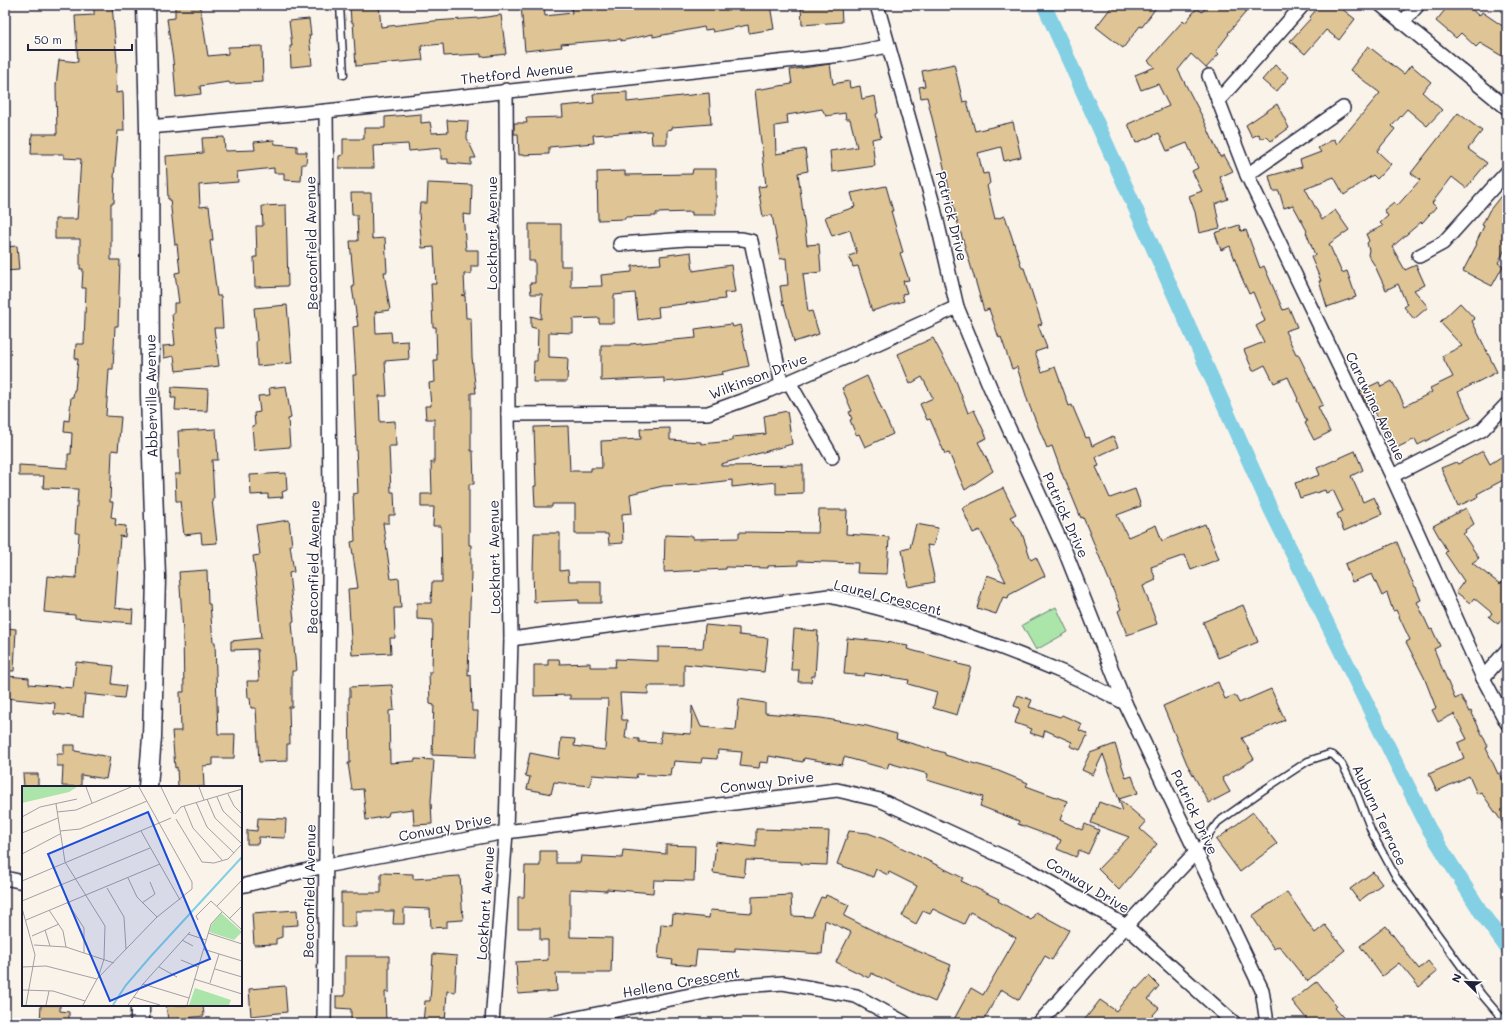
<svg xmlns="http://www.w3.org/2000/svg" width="1512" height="1028" viewBox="0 0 1512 1028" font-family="Mali,sans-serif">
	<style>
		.green { fill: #ace5aa; stroke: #678472 }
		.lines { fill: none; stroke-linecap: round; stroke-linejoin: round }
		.canal { stroke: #83cfe3; stroke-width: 15 }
		.building { fill: #dfc595; stroke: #22223b }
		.lane-casing { stroke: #22223b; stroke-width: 9 }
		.street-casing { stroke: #22223b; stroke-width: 16 }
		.secondary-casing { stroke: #22223b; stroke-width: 21 }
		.lane { stroke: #fff; stroke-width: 6 }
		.street { stroke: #fff; stroke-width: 13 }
		.secondary { stroke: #fff; stroke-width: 18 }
		.labels { text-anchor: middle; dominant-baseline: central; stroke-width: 3; stroke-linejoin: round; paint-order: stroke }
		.street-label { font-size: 14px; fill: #22223b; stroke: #fff }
		.inset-river { fill: none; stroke: #83cfe3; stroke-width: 2 }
		.inset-road { fill: none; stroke: #a39fa4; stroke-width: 1 }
		.view { fill: #1d4ed8; fill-opacity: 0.15; stroke: #1d4ed8; stroke-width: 2 }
		.inset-edge { fill: none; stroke: #22223b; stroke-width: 2 }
	</style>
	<rect width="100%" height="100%" fill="#f9f3ea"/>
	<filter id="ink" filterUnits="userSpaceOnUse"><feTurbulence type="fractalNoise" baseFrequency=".025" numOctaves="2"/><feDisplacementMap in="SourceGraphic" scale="8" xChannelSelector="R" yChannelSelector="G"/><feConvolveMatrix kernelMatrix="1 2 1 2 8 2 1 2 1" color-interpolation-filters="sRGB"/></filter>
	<g filter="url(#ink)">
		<!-- green -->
		<path class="green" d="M1056,607L1068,632L1036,650L1022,625Z"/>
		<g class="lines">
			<!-- canal -->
			<path class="canal" d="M1044,5L1271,510L1429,829L1481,912L1507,948"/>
		</g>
		<!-- building -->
		<g class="building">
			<path d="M94,5H112L117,61L116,93L123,92L124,131H118L114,178H115L114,203H111V260H120L118,326H115L113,369H109L106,416L121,417L118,451L112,450L110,502H113L111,517L116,518L115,525L126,526L125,537L120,536L115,608L133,610L132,623L75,618V615L44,612L47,576L76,578L79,533H75L78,489L43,488L44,476H19V465L68,468V454H71L72,433L64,432L65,420L69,421L71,397H73L74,390H75L78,359H75L76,344H84L86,288H82L83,269H80V239H55V219H77L81,159L64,158V154H31L32,134H57L56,86L59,60L78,62L75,16L94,15Z"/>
			<path d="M175,5H200L208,56L228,54V47L262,46L263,82L230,84L229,82L200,86L201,94L176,97L173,60L167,19L175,18Z"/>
			<path d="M350,5H379L381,27L434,21L479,18L501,15L506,54L481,57V54L444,56L443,44L421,46L423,60L356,66L353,22H351Z"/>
			<path d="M521,5H544L545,16L572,13L571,5H603V9L623,5H770L774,29L749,33L748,25L713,32L712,29L705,30L704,27L653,37V34L621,41V39L561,44L562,47L525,51Z"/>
			<path d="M801,5H841L842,22L802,25Z"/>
			<path d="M1113,5H1158L1142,27L1140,26L1123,48L1096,27Z"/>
			<path d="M1208,5H1252L1228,33L1229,34L1216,51L1219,54L1206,68L1191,54L1178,70L1203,118L1220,157L1224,155L1233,171L1220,177L1228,199L1215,204L1220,228L1199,233L1195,212L1189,196L1202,191L1192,171L1198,168L1187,143L1167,151L1159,133L1136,143L1128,124L1169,106L1158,84L1141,90L1135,75L1155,67L1148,61L1166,40L1183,21L1185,23L1197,8L1202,12Z"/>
			<path d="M1320,5H1337L1355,19L1339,40L1326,30L1305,54L1290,41L1311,18L1310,17Z"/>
			<path d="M1449,5H1467L1479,16L1482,12L1507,29V59L1480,43L1476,47L1461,33L1456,38L1436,21Z"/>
			<path d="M309,19L311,35H309L312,65L291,67L290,46H292L289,21Z"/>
			<path d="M1368,46L1404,74L1411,65L1431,82L1422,92L1442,110L1427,126L1407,109L1392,126L1395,129L1377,151L1391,164L1377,179L1373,175L1344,195L1334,177L1305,188L1322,220L1335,210L1349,230L1329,244L1342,273L1347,271L1356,297L1327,307L1319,281H1321L1311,257L1315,255L1306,232L1307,231L1293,205L1284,208L1279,191H1273L1269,176L1302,167L1300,160L1321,152L1318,148L1334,139L1337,144L1380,93L1350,70Z"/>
			<path d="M830,64L833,84L849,81L850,88L860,86L862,99L875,96L878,113L876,114L881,137L872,139L875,166L832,172L830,151L857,147L850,119H846L845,113L826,116L822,109L787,115L788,124L775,126L776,154L805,149L808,171L798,173L807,245L819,244L821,272L803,274L808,312L812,311L819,334L794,342L784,304L783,305L780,286L788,285L786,258L780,259L772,215L763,217L758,187L766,186L755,90L792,84L790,70Z"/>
			<path d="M954,64L963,102L967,101L975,131L1013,122L1021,157L1004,161L1001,147L978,153L983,174L988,173L990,183L987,186L995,219L1005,216L1022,268H1024L1042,324L1038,325L1047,348L1035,352L1042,372L1055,367L1069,406L1072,405L1086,438L1089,437L1092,446L1113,436L1118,447L1096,457L1099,466L1096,467L1110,498L1135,489L1141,506L1117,515L1128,537L1156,525L1162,541L1205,524L1219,559L1191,570L1185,555L1151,567L1156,580L1143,586L1157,624L1127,635L1118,611L1121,609L1083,517L1081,518L1065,479H1064L1052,446L1047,448L1028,402L1017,367L1012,369L1001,337L999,338L989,309L984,311L976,283L956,217L927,97L921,98L919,87L925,86L922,71Z"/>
			<path d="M1275,65L1289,77L1276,92L1262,80Z"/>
			<path d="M627,92V102L709,93L711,124L672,127V129L667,130V144H652L651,131L593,135L594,143L549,147V154L519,155L518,134H514V123H527L526,118L563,117L562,106L594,103L593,94Z"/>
			<path d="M1277,104L1289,128L1271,141L1267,137L1260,139L1259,134L1252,137L1246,125Z"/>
			<path d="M1458,113L1482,131L1468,149L1487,163L1466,188L1452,177L1432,203L1436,207L1422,223L1421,222L1392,247L1405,270L1416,265L1425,285L1414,290L1428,307L1414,319L1404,307L1407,305L1398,284L1386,290L1375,266L1368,255L1369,250L1367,243L1369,241L1366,234L1383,226L1380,223L1388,216L1384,210L1394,202L1397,206L1420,180L1411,173Z"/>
			<path d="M421,114V123L430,122L432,133L448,132L447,120L468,121L467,138L476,158H471V165L448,163V159H441V148L409,151L408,144L373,146L374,168H339V156L343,155V139H364V128H385V117Z"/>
			<path d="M224,137L225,151L255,150L254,142L274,140L275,144L297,146V152H307L306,164H302L301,181L284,180V173H274V168L237,172L238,182L199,185L200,207L209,206L213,240L210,241L217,296H221L223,328H214L219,366L176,371L174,356L164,358L163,346L175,345L172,314H174V303H179L175,273L180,272L177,244L175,245L170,199H168L166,156L203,153L202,138Z"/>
			<path d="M693,169H716V215H692V212L656,213V216L625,217V219L598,220L597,172L625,171V175L692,174Z"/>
			<path d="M428,183L472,185L471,215L463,214L466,250H478V266H471V274H464L465,295H461L465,296L466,318H471L472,357L476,393H471V451H473L474,484H469V545H471V573L468,676L471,675L472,711H478L476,757L432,755L434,705L430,704L429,672H432L433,620L417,619V603H431L432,582H442L441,526H433L434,507H421V494H432L431,462L434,464V419H426L425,406H431L429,383L435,382L434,360H437L436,327H433L431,284H436L434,247L422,248L419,214L420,203H427Z"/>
			<path d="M886,186L893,211H891L903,252L900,253L909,280L903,281L907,293L902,294L904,301L872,311L858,266L853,267L849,256L857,253L850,230L832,236L825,217L855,207L851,193Z"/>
			<path d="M1507,188V245L1498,263L1503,266L1492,286L1463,271L1477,244L1476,243L1484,226L1482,225L1489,211Z"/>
			<path d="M351,193H371L372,239L385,238L387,272H384L390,310L375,312L376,333L391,332L392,342L408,341L409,359L385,361L387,396H379L380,422L395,421L396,446H389L391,492H394L395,515H389V523H383L391,579L399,578L401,608H394L395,638H390L391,653L352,655L348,589L358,588L351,542L355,541L353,494L358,493L353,375H356L353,327L358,326L352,287H354L350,241H358L357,215H352Z"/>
			<path d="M286,205L288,286L255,287L254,257H257L256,226H263L262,206Z"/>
			<path d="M529,224H561V266H571V287L602,286L601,275L632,272V266L661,264L660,256L691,252L693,271L731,265L735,292L724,293L725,299L658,307L659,317L638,320L635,293L614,295V323H599V318L573,319V333L549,332V357L568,358L567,382H533L534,361H537L538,329L531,327V316L541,319L542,294H531L530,283H535V261H529Z"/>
			<path d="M1239,225L1241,231L1246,230L1260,268L1264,266L1283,310L1289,308L1297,327L1285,331L1296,354H1298L1323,405L1318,407L1330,432L1314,440L1305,423L1307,422L1297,400L1298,399L1288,377L1274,383L1265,365L1253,371L1244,350L1264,342L1256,326L1265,321L1253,292L1249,294L1241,276L1230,246L1221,250L1215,233Z"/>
			<path d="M17,246L19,270L5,271V247Z"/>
			<path d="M1460,303L1475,319L1472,321L1497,372L1458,392L1471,418L1418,445L1415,439L1392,450L1370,401L1366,403L1360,391L1379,382L1381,387L1392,381L1405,406L1432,392L1430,388L1453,377L1442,356L1462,346L1440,322Z"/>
			<path d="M287,305L292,363L257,366L256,341H257L254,308Z"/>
			<path d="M732,324L733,327L740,325L749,366L722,372L723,374L685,380L664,382V378L601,381V345H630V344L696,338L695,329Z"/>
			<path d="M933,338L956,381L968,413L974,410L987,438L978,442L993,471L965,490L949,453L945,454L930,419L927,420L920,404L933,398L922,377L910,384L898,354Z"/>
			<path d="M867,376L893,434L865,447L859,434L856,435L850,420L852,419L849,412L852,411L842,388Z"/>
			<path d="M286,386L291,418L288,419L290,447L254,450L252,426L255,425L254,413L260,412L258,396L270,395L269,388Z"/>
			<path d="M172,387L208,389L207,411L175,410L176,398H171Z"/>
			<path d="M787,411L792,444L721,464V466L803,465V493L776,494V482L732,487V480L700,484L663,486L630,494L632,513L622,514L623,543L609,544L608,534H575V504H552V507H535L534,486H536L534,427L568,426L570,471H591V468H602L601,441L641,439L640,429L670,428V440L701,442V444L732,441V437L766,434L764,416Z"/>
			<path d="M216,429L218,460H212L214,499H212L217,543L202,544L201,533L184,535L180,501H176L175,474H180L178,431Z"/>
			<path d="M1355,451L1363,470L1351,476L1363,502L1374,497L1382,514L1344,531L1337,514L1343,511L1333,490L1326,493L1325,490L1300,498L1295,483L1320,475L1317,468Z"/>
			<path d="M1483,451L1490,464L1507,453V478L1477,494L1478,497L1458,506L1441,468L1456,462L1458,464Z"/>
			<path d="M286,473L287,490L282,492L283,497L268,498V494L251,495L250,475Z"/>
			<path d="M1003,488L1016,514L1010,517L1022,533L1031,560L1036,557L1045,576L1009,595L1008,598L1003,597L996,614L977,608L987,575L1006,582L980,530L973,533L962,508Z"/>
			<path d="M1466,508L1474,524L1465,530L1466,532L1463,534L1479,558L1472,563L1500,584L1507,576V625L1501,620L1498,624L1489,617L1492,613L1474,598L1470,603L1456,592L1464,581L1445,553L1447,551L1433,526Z"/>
			<path d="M819,510H847L846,534L889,537L887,574L857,573L858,563L798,561V565L768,566V568L726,567V569L664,572L665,535L693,536V539L739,538V532L818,533Z"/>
			<path d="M289,520L292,545H290L294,572L289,573L294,621L292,622L296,671H292V707H289L290,744H287V761L259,762L256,708H251L250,698H248L247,681H259L257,649L231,650V641L261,638L257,595L258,594L253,556L260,555L256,525Z"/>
			<path d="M916,524L938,528L933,546L927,545L935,582L908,587L902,550L910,548Z"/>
			<path d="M534,533H560V571L568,570L569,581H601V603H579V600L534,602L533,572Z"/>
			<path d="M1397,542L1404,560L1403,561L1415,587H1416L1421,600L1417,602L1430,630L1432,629L1440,646L1434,649L1455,699L1461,696L1469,712L1471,711L1488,747L1486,748L1498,774L1500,773L1507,788V829L1481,792L1477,794L1469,776L1437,791L1429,774L1464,758L1458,743L1467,739L1454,714L1438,722L1432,710L1436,708L1424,677L1406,642L1410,640L1396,610L1393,611L1387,593L1382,596L1372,574L1352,582L1345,564Z"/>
			<path d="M207,570L208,604H210L213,642H215L218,734H235L234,758H213V765L203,766L204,787H178L177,767L175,768L172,731H181L180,692H184L183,632L179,572Z"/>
			<path d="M1243,605L1258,642L1218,658L1203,622Z"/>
			<path d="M705,625L739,628V635L768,638L764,672L684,664V686H648V694L620,693L622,720H627L625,738L639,739V742L660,743L661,732L691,734L692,706L701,727L736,730L739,699L765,703V713L821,718L867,726L897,734L896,739L945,753V755L996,770L1028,783L1026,786L1067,801L1060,820L1082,830L1085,824L1099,830L1088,854L1079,850L1076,857L1057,849L1061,840L1018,824L1019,821L980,806L983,797L927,780L928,774L889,763L887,769L844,757L842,765L804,758L803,762L769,756L768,763L760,762L759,768L740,766L742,752L718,750L717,759L702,758L701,763L674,761L673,768H671L670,776L637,774L636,778L592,775L590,786L554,782L551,794L527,789L530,777L525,776L530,753L559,759L561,738L575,739L574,746L605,750L608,699H570V695L534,696V665H548V659H559L560,664L590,663V667H615L616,659L658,661V647L703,648Z"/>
			<path d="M5,628L16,629L14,671H5Z"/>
			<path d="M794,629L818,631L815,676H812L811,682H798L799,670H791Z"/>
			<path d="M847,638L880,641L908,646L907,649L959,663L958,664L971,667L957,715L933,708L937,692L908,684L909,680L865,673L864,676L844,674Z"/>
			<path d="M76,662L114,666L112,684L126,686L124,698L85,694L83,717L54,714L55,703L5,698L7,676L29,678V684L73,688Z"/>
			<path d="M1218,682L1225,699L1235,695L1239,703L1271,689L1285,720L1242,738L1254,759L1222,778L1230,792L1209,803L1187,764L1163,706Z"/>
			<path d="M392,685L394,710L389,711L390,763L415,761V759L434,760L431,801L432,824L414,825L413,809L389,812L388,816L366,820L363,789L352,790L348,763H350L349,697H350V687Z"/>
			<path d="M1018,695L1032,700L1029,707L1060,717L1062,715L1082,724L1079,730L1088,734L1080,750L1070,746L1072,742L1045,730L1043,737L1030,733L1032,729L1015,723L1020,708L1014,706Z"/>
			<path d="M1115,744L1126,778L1132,776L1138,793L1119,799L1146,822L1140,829L1157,844L1119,890L1098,869L1129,837L1091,823L1099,802L1123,811L1103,754L1093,775L1082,770L1090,753Z"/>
			<path d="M64,745H75V751L110,757L106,779L81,775V787L62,786L63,766H57V754H64Z"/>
			<path d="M23,774H38V787H24Z"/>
			<path d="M1253,812L1277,844L1240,872L1216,840Z"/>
			<path d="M258,818L286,819L285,838L259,837L258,844H247V830L257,831Z"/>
			<path d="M756,829L829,831L827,865L801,864V862L746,860L744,877L713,873L716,842L756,847Z"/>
			<path d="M849,831L868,833L884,839L963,878L961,881L999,899L998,901L1031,920L1036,912L1069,930L1052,960L1045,956L1019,1000L1001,989L982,1023H952L971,988L983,995L1016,938L991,924L992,923L970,912L964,924L933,909L930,914L923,911L916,924L902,916L917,886L889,872L888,875L876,869L873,877L837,864Z"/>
			<path d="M666,845L695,846L694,881L654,880L653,893L607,889V891L570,889V937L612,938L611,973H556L557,991L518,994L516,962L548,960V940H540V928H518V897H524L525,866H540V851H556V863H580L581,856L622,858L623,850L666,854Z"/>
			<path d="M1373,872L1382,884L1359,901L1350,889Z"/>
			<path d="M381,873L413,874V879L460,876L463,920L447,921V927L431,928L430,909L404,908V924H393L394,911H356V927H341V893H381Z"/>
			<path d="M1287,892L1315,933L1325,925L1345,950L1307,981L1279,946L1274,949L1252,916Z"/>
			<path d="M791,895L792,916L812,917L821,897L825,898L826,895L849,905L844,916L894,941L951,965L935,1002L871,973L869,978L836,962L851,932L825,920L822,954L735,948V952L697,950L695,966L672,964L673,960L658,958L661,924L672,925L673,914L709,918L710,910L752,913V897Z"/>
			<path d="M297,910L298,925L282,926V937L276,939V944L254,945L252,913Z"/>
			<path d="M1386,926L1419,969L1428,961L1437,972L1419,987L1399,963L1382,976L1360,946Z"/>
			<path d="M433,954L457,956L455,992L447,991L445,1023H423L425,1001H430Z"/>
			<path d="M345,956H389V992H385L386,1023H351V1009L336,1008V996H345Z"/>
			<path d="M1149,976L1159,986L1148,999L1159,1008L1146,1023H1082L1100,1000L1116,1011L1135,988L1137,989Z"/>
			<path d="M1317,981L1337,1006L1335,1008L1348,1023H1310L1292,1001Z"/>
			<path d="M285,986L287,1012L251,1016L249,989Z"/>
			<path d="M41,1005H60V1011L69,1012V1023H40Z"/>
			<path d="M166,1005H203L204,1016L168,1020Z"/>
		</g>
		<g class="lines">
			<defs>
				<g id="lane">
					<path d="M340,5L344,75"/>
					<path d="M1196,852L1218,822L1262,791L1308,761L1329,754L1333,755L1342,764L1357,794L1372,833L1396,877L1482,995L1506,1023"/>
				</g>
				<g id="street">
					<path d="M877,5L933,204L957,307L990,387L1065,551L1125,703L1262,990L1267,1023"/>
					<path d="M1381,5L1507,108"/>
					<path d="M1402,23L1418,5"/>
					<path d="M1209,76L1247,175L1392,476L1483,678L1507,723"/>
					<path d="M1218,101L1303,5"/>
					<path d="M149,127L326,111L842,55L888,46"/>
					<path d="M1247,175L1343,108"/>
					<path d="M620,244L686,239H742L751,241L782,385"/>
					<path d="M1419,256L1443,243L1507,172"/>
					<path d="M789,382L832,457"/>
					<path d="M508,414L708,413L763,393L865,349L957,307"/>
					<path d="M1392,476L1482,430L1507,404"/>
					<path d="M511,639L829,596C909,614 987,640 1062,672C1084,681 1104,692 1125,703"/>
					<path d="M1483,678L1507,650"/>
					<path d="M5,878L23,882"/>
					<path d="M241,886L325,866L506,832L837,790L880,800L1023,866L1126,926L1234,1023"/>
					<path d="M324,1023L330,495L326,111"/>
					<path d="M492,1023L506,832L511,639L508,414L506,90"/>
					<path d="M552,1023L730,987L783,983L856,996L905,1023"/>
					<path d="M1039,1023L1126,926L1196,852"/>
				</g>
				<g id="secondary">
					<path d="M146,5L149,127L150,395L156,577L152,737L148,787"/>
					<path d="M140,1005V1023"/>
				</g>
			</defs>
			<!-- lane casing -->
			<use href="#lane" class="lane-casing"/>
			<!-- street casing -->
			<use href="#street" class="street-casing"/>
			<!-- secondary casing -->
			<use href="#secondary" class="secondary-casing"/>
			<!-- lane -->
			<use href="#lane" class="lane"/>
			<!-- street -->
			<use href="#street" class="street"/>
			<!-- secondary -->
			<use href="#secondary" class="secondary"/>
		</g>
	</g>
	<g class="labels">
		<!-- street labels -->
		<g class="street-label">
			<text transform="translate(517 73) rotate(-6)">Thetford Avenue</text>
			<text transform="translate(952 216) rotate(76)">Patrick Drive</text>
			<text transform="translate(491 233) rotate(-90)">Lockhart Avenue</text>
			<text transform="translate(311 243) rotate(-91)">Beaconfield Avenue</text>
			<text transform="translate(758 376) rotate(-21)">Wilkinson Drive</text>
			<text transform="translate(151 396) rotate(-91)">Abberville Avenue</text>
			<text transform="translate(1376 406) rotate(64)">Carawina Avenue</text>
			<text transform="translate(1066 515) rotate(66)">Patrick Drive</text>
			<text transform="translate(494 557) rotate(-91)">Lockhart Avenue</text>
			<text transform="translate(313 567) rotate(-89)">Beaconfield Avenue</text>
			<text transform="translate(888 597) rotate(14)">Laurel Crescent</text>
			<text transform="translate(767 782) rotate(-7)">Conway Drive</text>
			<text transform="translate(1195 812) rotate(65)">Patrick Drive</text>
			<text transform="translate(1380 815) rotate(65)">Auburn Terrace</text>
			<text transform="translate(445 827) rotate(-11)">Conway Drive</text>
			<text transform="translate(1088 885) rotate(31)">Conway Drive</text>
			<text transform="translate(309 891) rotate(-89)">Beaconfield Avenue</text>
			<text transform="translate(485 903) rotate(-86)">Lockhart Avenue</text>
			<text transform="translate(681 982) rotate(-10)">Hellena Crescent</text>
		</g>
	</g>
	<!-- overview -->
	<g transform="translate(22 786)">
		<rect width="220" height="220" fill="#f9f3ea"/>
		<path d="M0,1H55L47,6L0,17ZM199,127L220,146L212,154L187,146L190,138ZM173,202L209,214L207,219H167Z" fill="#ace5aa"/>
		<path class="inset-river" d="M91,219L104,199L129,170L220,71"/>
		<path class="inset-road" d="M64,1L70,17M139,1L152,28M177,1L182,14M206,8L212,20L220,28M195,11L201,25L220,43M185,13L193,32L220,58M174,16L185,41L212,67M34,18L43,76L83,140L82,173L76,192M162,20L171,42L201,75M35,26L54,24L109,1M153,28L159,21L220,3M0,31L18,21L55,13M154,33L180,76L192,77L206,73L220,58M38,45L58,43L125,15M119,45L158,114M0,47L36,32M0,68L38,48M106,92L115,111L135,131M0,95L149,32M85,102L102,131L104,163M0,115L128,62M45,116L62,142V167M120,117L133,108L128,96M195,120L220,94M0,122L13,169L4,219M27,124L41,145L44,161M207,133L220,120M4,134L138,78M176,134L174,130L189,115L220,144M23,144L28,160M186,147L220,158M166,148L184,154M10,150L37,138M160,154L171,160M12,159L44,161L92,177M181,163L220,175M159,174L176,181M0,181L24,180L75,193M137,181L155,191M193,183L220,191M172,193L220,208M188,197L197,168M121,198L167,212M0,204L31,205L63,215M111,211L138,219M24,219L27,205M61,219L75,193L135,131L170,103V96L117,1M106,219L121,198L168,146M165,219L189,138L200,126"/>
		<path class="view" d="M126,26L188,173L88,215L26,68Z"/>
		<rect width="220" height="220" class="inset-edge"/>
	</g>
	<!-- margin -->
	<rect width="1512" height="1028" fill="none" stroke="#fff" stroke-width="20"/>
	<rect x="10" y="10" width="1492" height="1008" fill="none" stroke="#22223b" stroke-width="1.5" filter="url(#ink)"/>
	<!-- north arrow -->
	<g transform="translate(1466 982) rotate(293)" stroke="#ffffff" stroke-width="3" paint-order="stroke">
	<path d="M0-3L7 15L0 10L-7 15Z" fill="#22223b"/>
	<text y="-6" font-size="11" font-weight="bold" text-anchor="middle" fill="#22223b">N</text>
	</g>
	<!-- scale -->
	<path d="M28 44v6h104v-6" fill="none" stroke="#22223b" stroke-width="2"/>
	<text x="34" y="44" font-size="12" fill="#22223b" stroke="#ffffff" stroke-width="3" paint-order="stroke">50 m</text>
</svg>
